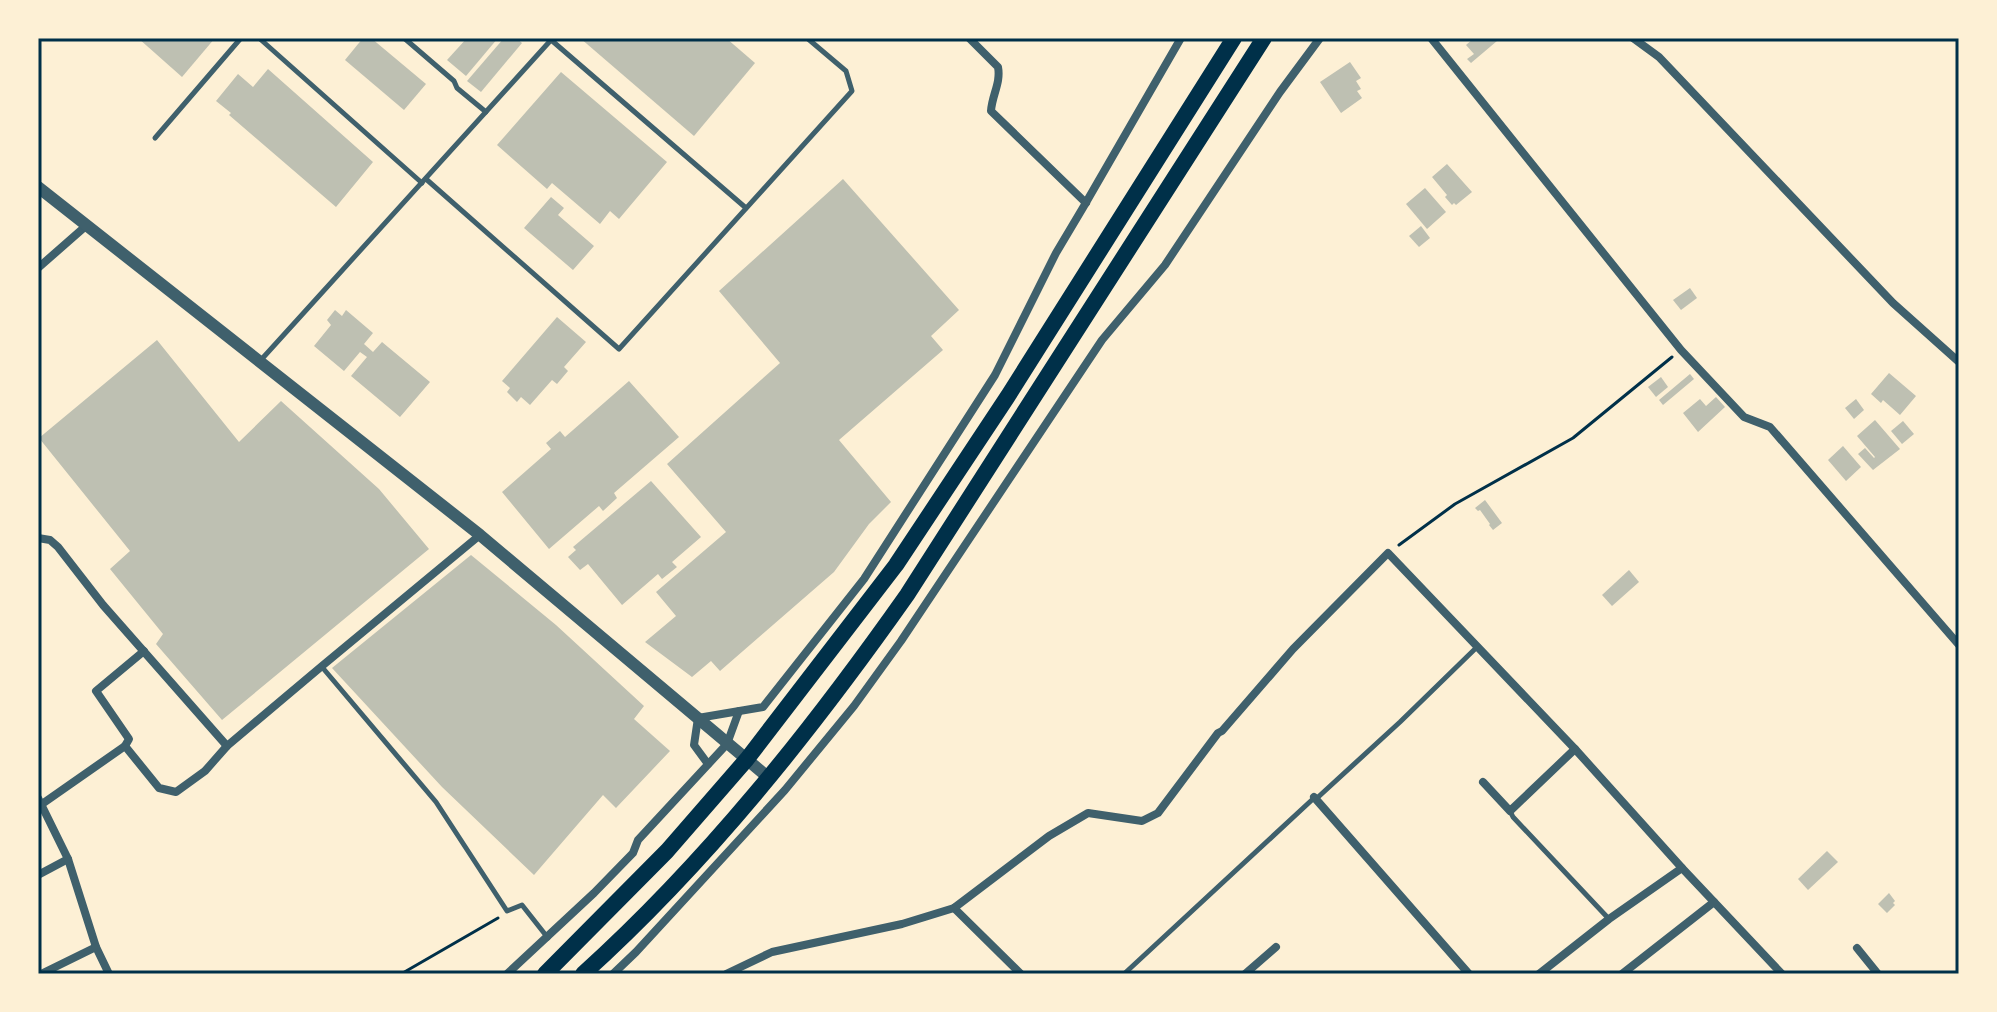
<svg xmlns="http://www.w3.org/2000/svg" width="1997" height="1012" viewBox="0 0 1997 1012" font-family="Raleway,sans-serif">
	<style>
		.building { fill: #bec0b2 }
		.lines { fill: none; stroke-linecap: round; stroke-linejoin: round }
		.path { stroke: #003049; stroke-width: 3 }
		.service { stroke: #3f606c; stroke-width: 5 }
		.minor { stroke: #3f606c; stroke-width: 8 }
		.tertiary { stroke: #3f606c; stroke-width: 12 }
		.trunk { stroke: #003049; stroke-width: 16 }
		.neatline { fill: none; stroke: #003049; stroke-width: 3 }
	</style>
	<rect width="100%" height="100%" fill="#fdf0d5"/>
	<!-- building -->
	<g class="building">
		<path d="M138,38H215L182,77Z"/>
		<path d="M363,38H371L426,84L404,110L345,60Z"/>
		<path d="M467,38H498L466,76L447,60Z"/>
		<path d="M504,38H516L522,43L481,92L467,81Z"/>
		<path d="M580,38H726L755,63L694,136Z"/>
		<path d="M1474,38H1495L1497,41L1471,63L1467,59L1474,54L1466,45Z"/>
		<path d="M1350,62L1361,78L1356,81L1361,89L1357,91L1362,98L1341,113L1320,82Z"/>
		<path d="M268,69L373,162L336,207L229,115L231,113L216,101L238,74L253,87Z"/>
		<path d="M561,72L667,162L619,219L610,211L600,224L552,183L547,189L497,145Z"/>
		<path d="M1447,164L1472,192L1456,205L1454,203L1452,205L1445,197L1447,195L1432,177Z"/>
		<path d="M843,179L959,310L931,336L943,350L839,440L891,502L869,524L834,572L720,671L711,661L692,677L645,642L676,616L656,592L726,532L667,464L780,363L719,291Z"/>
		<path d="M1425,188L1446,212L1427,229L1406,204Z"/>
		<path d="M551,197L564,208L558,215L594,246L573,270L524,228Z"/>
		<path d="M1421,226L1430,238L1419,247L1409,236Z"/>
		<path d="M1690,288L1697,298L1681,310L1673,300Z"/>
		<path d="M335,310L342,316L346,310L373,333L364,344L373,352L382,342L430,382L400,417L351,376L367,357L360,352L344,371L314,346L331,325L327,320Z"/>
		<path d="M557,317L586,342L564,367L568,371L557,384L552,380L530,405L521,397L517,402L507,392L510,388L502,381Z"/>
		<path d="M157,340L239,442L281,401L379,489L429,549L222,720L156,644L163,634L110,569L130,551L39,438Z"/>
		<path d="M1889,373L1916,396L1900,415L1883,400L1881,403L1871,394Z"/>
		<path d="M1690,374L1694,379L1663,405L1659,400Z"/>
		<path d="M1661,377L1668,387L1656,397L1648,387Z"/>
		<path d="M629,381L679,437L614,493L617,498L603,511L599,506L549,549L502,492L551,449L546,443L560,431L565,437Z"/>
		<path d="M1716,397L1725,407L1698,432L1683,413L1700,399L1706,406Z"/>
		<path d="M1856,399L1864,410L1854,419L1845,408Z"/>
		<path d="M1875,420L1900,449L1873,470L1858,454L1865,448L1874,458L1875,457L1857,436Z"/>
		<path d="M1903,421L1914,434L1902,444L1891,431Z"/>
		<path d="M1843,446L1861,467L1846,481L1828,460Z"/>
		<path d="M651,481L701,537L672,562L677,567L662,579L658,574L622,605L588,564L580,570L568,557L576,550L573,547Z"/>
		<path d="M1485,500L1502,523L1493,530L1489,525L1490,524L1480,510L1478,511L1475,508Z"/>
		<path d="M471,555L556,625L644,706L634,719L670,751L616,808L603,795L534,875L442,787L332,668Z"/>
		<path d="M1629,570L1639,582L1612,606L1602,595Z"/>
		<path d="M1827,851L1838,862L1808,890L1798,879Z"/>
		<path d="M1889,893L1895,901L1893,903L1895,905L1887,913L1878,904Z"/>
	</g>
	<g class="lines">
		<!-- path -->
		<g class="path">
			<path d="M1399,545L1455,504L1573,438L1672,357"/>
			<path d="M401,974L498,918"/>
		</g>
		<!-- service -->
		<g class="service">
			<path d="M259,38L422,183"/>
			<path d="M404,38L454,81L457,88L486,112"/>
			<path d="M550,39L746,208"/>
			<path d="M155,138L241,38"/>
			<path d="M426,179L619,349L852,91L846,71L807,38"/>
			<path d="M260,361L551,40"/>
			<path d="M322,667L436,802L507,911L522,905L548,938"/>
			<path d="M1316,799L1400,722L1477,647"/>
			<path d="M1510,811L1513,817L1609,919"/>
			<path d="M1124,974L1314,798"/>
		</g>
		<!-- minor -->
		<g class="minor">
			<path d="M969,38L998,67C1001,83 992,95 991,111L1086,203"/>
			<path d="M1431,38L1681,350L1744,417L1770,427L1959,645"/>
			<path d="M1633,38L1659,57L1893,303L1959,362"/>
			<path d="M38,268L87,225"/>
			<path d="M38,538L50,540L58,547L103,605L227,746"/>
			<path d="M125,746L129,739L96,691L144,651"/>
			<path d="M708,764L694,745L698,718L763,707L864,579L995,375L1056,253L1084,206L1181,38"/>
			<path d="M1483,782L1510,811L1575,749"/>
			<path d="M1314,797L1469,974"/>
			<path d="M38,798L68,859L96,947L109,974"/>
			<path d="M42,804L125,746L159,788L176,792L205,771L227,746L322,666L480,535"/>
			<path d="M38,875L68,859"/>
			<path d="M954,908L1021,974"/>
			<path d="M1857,948L1878,974"/>
			<path d="M41,974L96,947"/>
			<path d="M507,974L594,893L633,853L638,840L727,744L739,711"/>
			<path d="M613,974L636,952L785,790L854,706L901,641L1102,340L1165,265L1280,92L1320,38"/>
			<path d="M726,974L772,952L902,924L954,908L1049,836L1088,813L1142,821L1158,813L1218,733L1222,731L1293,649L1388,553L1575,749L1682,868L1782,974"/>
			<path d="M1245,974L1276,947"/>
			<path d="M1539,974L1609,919L1682,868"/>
			<path d="M1622,974L1714,902"/>
		</g>
		<!-- tertiary -->
		<path class="tertiary" d="M38,187L480,535L769,778"/>
		<!-- trunk -->
		<g class="trunk">
			<path d="M545,974L667,851L747,759L896,565L1008,396L1234,38"/>
			<path d="M583,974C707,862 811,731 907,595L1264,38"/>
		</g>
	</g>
	<!-- border -->
	<rect width="1997" height="1012" fill="none" stroke="#fdf0d5" stroke-width="80"/>
	<rect x="40" y="40" width="1917" height="932" class="neatline"/>
</svg>
